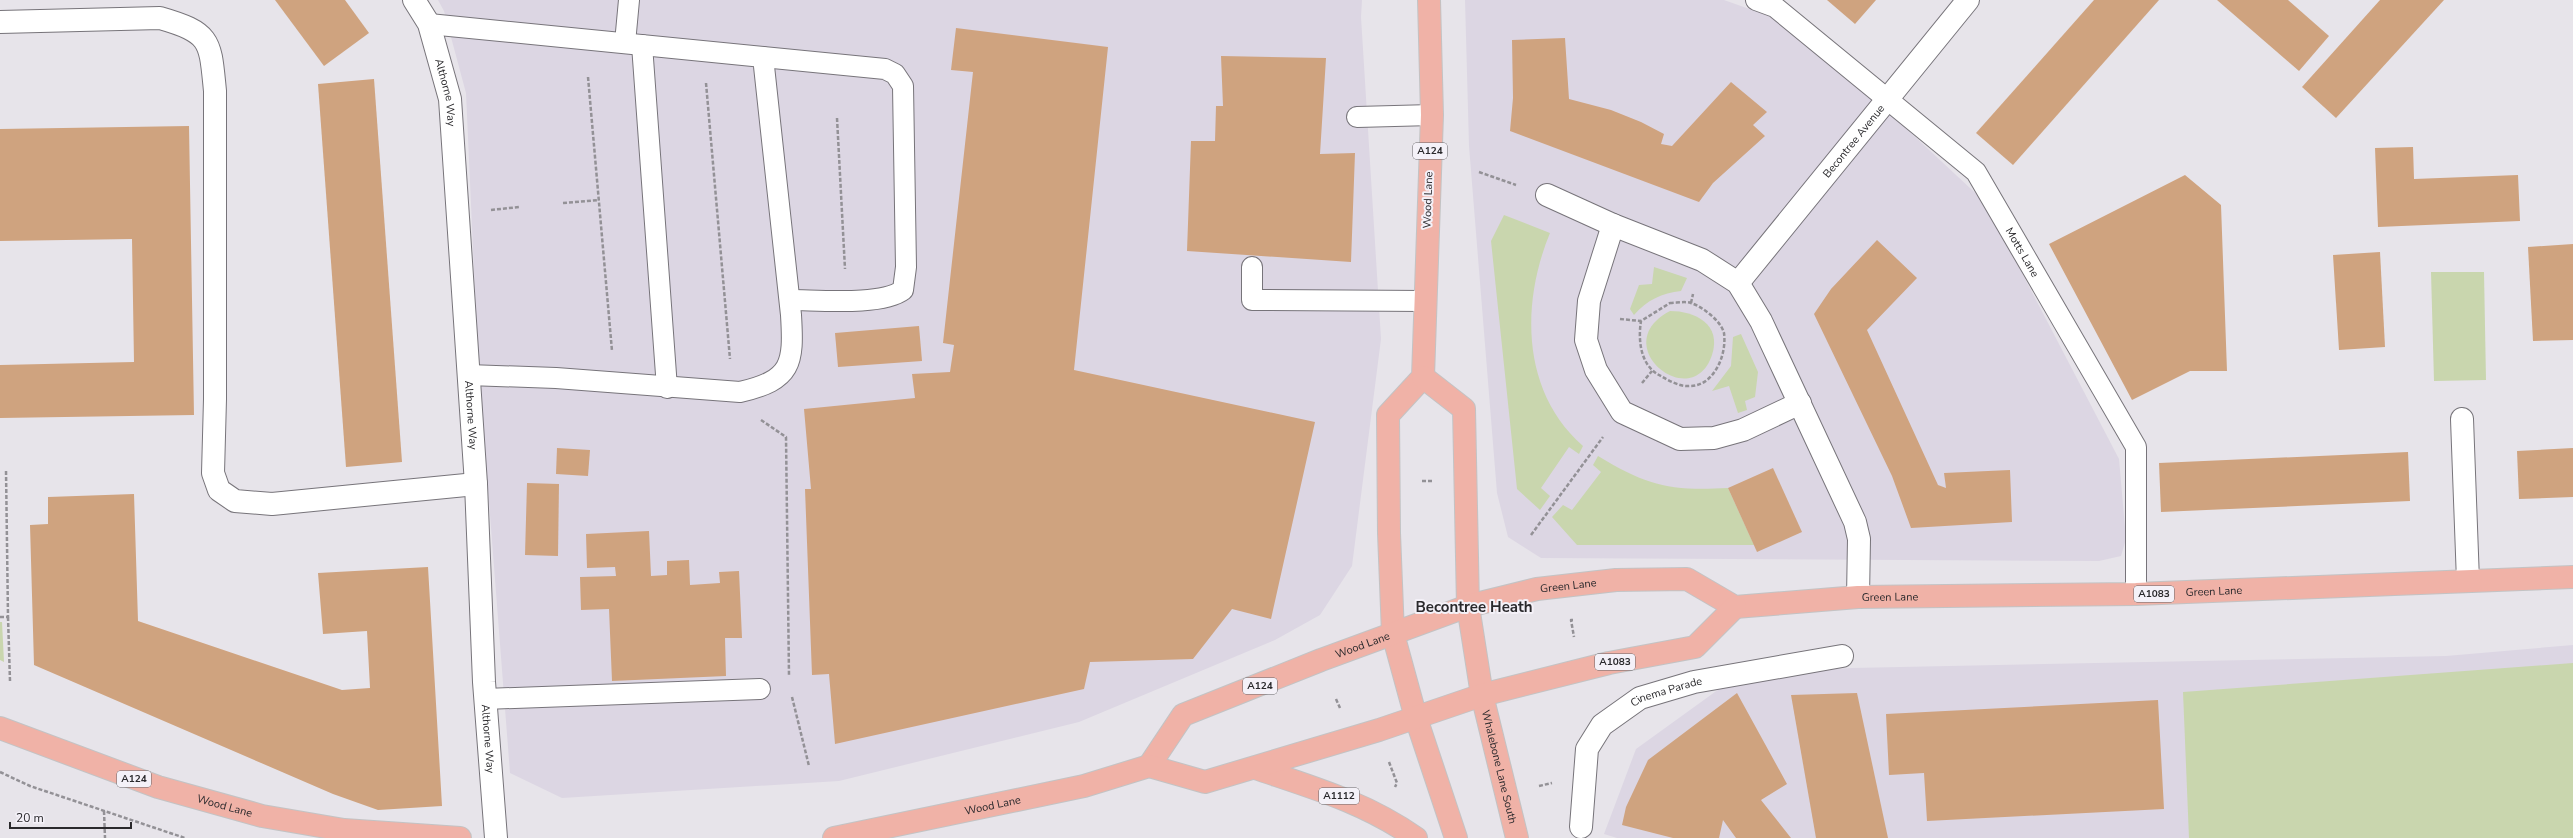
<svg xmlns="http://www.w3.org/2000/svg" width="2573" height="838" viewBox="0 0 2573 838" font-family="'Nunito Sans',sans-serif">
	<style>
		.built { fill: #dcd6e3 }
		.green { fill: #c9d6ae }
		.building { fill: #cfa37f }
		.lines { fill: none; stroke-linecap: round; stroke-linejoin: round }
		.service-casing { stroke: #77747a; stroke-width: 22 }
		.pedestrian-casing { stroke: #77747a; stroke-width: 24 }
		.minor-casing { stroke: #77747a; stroke-width: 24 }
		.primary-casing { stroke: #c3c3c4; stroke-width: 24 }
		.path { stroke: #939196; stroke-width: 2.5; stroke-dasharray: 4 2; stroke-linecap: butt }
		.service { stroke: #fff; stroke-width: 20 }
		.pedestrian { stroke: #fff; stroke-width: 22 }
		.minor { stroke: #fff; stroke-width: 22 }
		.primary { stroke: #f0b2a7; stroke-width: 22 }
		.labels { text-anchor: middle; dominant-baseline: central; stroke-width: 4; stroke-linejoin: round; paint-order: stroke }
		.shield { fill: #f4f1f8; stroke: #676569; stroke-width: 1 }
		.shield-label { font-size: 10px; font-weight: bold; fill: #2a292c }
		.street-label { font-size: 11px; fill: #2a292c; stroke: #f4f1f8 }
		.district-label { font-size: 15px; font-weight: bold; fill: #2a292c; stroke: #f4f1f8 }
	</style>
	<rect width="100%" height="100%" fill="#e7e4ea"/>
	<!-- built -->
	<g class="built">
		<path d="M438,0H1362L1361,17L1381,339L1352,566L1320,615L1275,640L1079,722L839,781L562,798L510,773L478,360L466,93L444,11Z"/>
		<path d="M1465,0H1724L1769,16L1869,94L1985,202L2119,459L2126,539L2121,556L2099,561L1541,558L1508,537L1497,493L1469,146Z"/>
		<path d="M2573,645V838H1617L1604,834L1636,749L1726,684L1807,670L1852,668L2446,656Z"/>
	</g>
	<!-- green -->
	<g class="green">
		<path d="M1504,215L1550,233C1521,303 1521,392 1583,446L1579,454L1569,447L1541,488L1550,496L1540,510L1517,489L1491,241Z"/>
		<path d="M1654,267L1687,278L1681,291C1662,293 1647,300 1634,315L1630,309L1639,285L1652,284Z"/>
		<path d="M2431,272H2484L2486,380L2434,381Z"/>
		<path d="M1670,311C1695,311 1722,324 1712,355C1692,415 1605,345 1670,311Z"/>
		<path d="M1741,334L1758,372L1755,397L1745,401L1747,410L1738,413L1729,386L1712,391L1731,366L1733,337Z"/>
		<path d="M1598,456C1648,486 1669,491 1728,488L1754,545H1577L1552,517L1563,505L1572,510L1601,472L1593,465Z"/>
		<path d="M0,622H2L4,662L0,660Z"/>
		<path d="M2573,663V838H2189L2183,692Z"/>
	</g>
	<!-- building -->
	<g class="building">
		<path d="M275,0H345L369,33L324,66Z"/>
		<path d="M1827,0H1876L1855,24Z"/>
		<path d="M2094,0H2159L2013,165L1976,133Z"/>
		<path d="M2217,0H2288L2329,36L2299,71Z"/>
		<path d="M2380,0H2444L2336,118L2302,87Z"/>
		<path d="M956,28L1108,47L1074,370L1315,422L1271,619L1232,609L1193,659L1090,662L1084,689L835,744L829,674L812,675L805,489H811L804,409L915,398L912,374L950,372L954,345L943,343L973,72L951,70Z"/>
		<path d="M1565,38L1569,99L1611,110L1641,122L1664,134L1661,144L1672,146L1731,82L1767,112L1753,125L1765,136L1713,183L1699,202L1510,131L1513,98L1512,40Z"/>
		<path d="M1221,56L1326,58L1320,154L1355,153L1351,262L1187,251L1191,141H1215L1216,106H1223Z"/>
		<path d="M374,79L402,462L346,467L318,84Z"/>
		<path d="M189,126L194,415L0,418V365L134,362L132,239L0,241V129Z"/>
		<path d="M2413,147L2414,179L2518,175L2520,221L2378,227L2375,148Z"/>
		<path d="M2185,175L2221,205L2227,371H2190L2132,400L2049,244Z"/>
		<path d="M1877,240L1917,278L1867,330L1938,485L1946,488L1944,473L2010,470L2012,522L1911,528L1892,476L1814,314L1831,289Z"/>
		<path d="M2573,244V340L2533,341L2528,247Z"/>
		<path d="M2380,252L2385,347L2339,350L2333,255Z"/>
		<path d="M919,326L922,361L838,367L835,333Z"/>
		<path d="M557,448L590,450L588,476L556,474Z"/>
		<path d="M2573,448V497L2519,499L2517,451Z"/>
		<path d="M2408,452L2410,501L2161,512L2159,463Z"/>
		<path d="M1773,468L1802,532L1757,552L1728,488Z"/>
		<path d="M527,483L559,484L558,556L525,555Z"/>
		<path d="M134,494L138,621L342,690L370,688L367,631L323,634L318,573L428,567L442,806L378,810L333,794L34,665L30,525L48,524V497Z"/>
		<path d="M649,531L651,576L667,575V561L689,560L690,585L720,583L719,572L739,571L742,638H725L726,676L612,681L609,609L581,610L580,577L616,576L615,567L587,568L586,534Z"/>
		<path d="M1737,693L1787,784L1761,800L1791,838H1736L1723,820L1719,838H1673L1622,825L1626,807L1648,760Z"/>
		<path d="M1857,693L1888,838H1816L1791,695Z"/>
		<path d="M2158,700L2164,809L1927,821L1924,773L1889,775L1886,714Z"/>
	</g>
	<g class="lines">
		<defs>
			<g id="service">
				<path id="s1" d="M1756,0L1775,7L1976,172L2136,447V594"/>
				<path d="M429,24L763,57L791,315C794,364 792,380 740,392L556,378L468,375"/>
				<path d="M625,43L629,0"/>
				<path d="M642,45L667,388"/>
				<path d="M763,57L885,69L895,74L903,86L906,267L903,290C882,306 818,300 790,300"/>
				<path d="M1357,117L1432,115"/>
				<path d="M1252,267V300L1424,301"/>
				<path d="M485,699L760,689"/>
			</g>
			<g id="pedestrian">
				<path id="s2" d="M1581,827L1587,749L1602,725L1640,698L1694,682L1842,656"/>
			</g>
			<g id="minor">
				<path id="s3" d="M414,0L429,24L450,99L476,484L484,682L496,838"/>
				<path d="M0,22L160,18C212,33 210,41 215,91V399L213,473L219,490L235,501L272,504L476,484"/>
				<path d="M1547,195L1613,225L1702,260L1738,283L1761,321L1855,522L1859,539L1858,597"/>
				<path d="M1613,225L1589,301L1586,340L1596,370L1622,412L1680,439L1714,438L1743,430L1800,403"/>
				<path id="s4" d="M1738,283L1968,0"/>
				<path d="M2462,419L2468,581"/>
			</g>
			<g id="primary">
				<path d="M1429,0L1432,115L1423,377L1388,415L1389,533L1393,634L1416,718L1456,838"/>
				<path id="s5" d="M1423,377L1464,409L1468,606L1482,695L1517,838"/>
				<path id="s6" d="M0,728L158,787L262,816L344,830L460,838"/>
				<path id="s7" d="M1149,766L1183,715L1321,660L1468,606L1537,589L1616,580L1687,579L1735,607L1858,597L2136,594L2573,577"/>
				<path d="M1255,768C1314,788 1364,802 1416,838"/>
				<path id="s8" d="M834,838L1084,786L1149,766L1205,782L1379,730L1482,695L1609,663L1695,647L1735,607"/>
			</g>
		</defs>
		<!-- service casing -->
		<use href="#service" class="service-casing"/>
		<!-- pedestrian casing -->
		<use href="#pedestrian" class="pedestrian-casing"/>
		<!-- minor casing -->
		<use href="#minor" class="minor-casing"/>
		<!-- primary casing -->
		<use href="#primary" class="primary-casing"/>
		<!-- path -->
		<g class="path">
			<path d="M588,77L612,351"/>
			<path d="M706,83L730,359"/>
			<path d="M837,118L845,269"/>
			<path d="M1479,172L1516,185"/>
			<path d="M563,203L599,200"/>
			<path d="M491,210L519,207"/>
			<path d="M1670,303C1676,303 1685,301 1691,303C1703,307 1721,321 1724,333C1727,355 1714,386 1690,386C1679,387 1668,380 1659,375C1640,365 1638,339 1641,321Z"/>
			<path d="M1691,303L1693,294"/>
			<path d="M1620,319L1641,321"/>
			<path d="M1642,383L1652,371"/>
			<path d="M761,420L786,437L789,676"/>
			<path d="M1422,481H1433"/>
			<path d="M1531,535L1603,437"/>
			<path d="M0,617H8L6,470"/>
			<path d="M8,617L10,681"/>
			<path d="M1573,620H1571L1574,637"/>
			<path d="M792,697L809,766"/>
			<path d="M1336,699L1340,708"/>
			<path d="M1389,762L1397,783L1395,787"/>
			<path d="M0,772L30,786L185,838"/>
			<path d="M1539,786L1552,783"/>
			<path d="M104,811L105,838"/>
		</g>
		<!-- service -->
		<use href="#service" class="service"/>
		<!-- pedestrian -->
		<use href="#pedestrian" class="pedestrian"/>
		<!-- minor -->
		<use href="#minor" class="minor"/>
		<!-- primary -->
		<use href="#primary" class="primary"/>
	</g>
	<g class="labels">
		<!-- shield labels -->
		<g class="shield">
			<rect x="1413" y="143" width="34" height="16" rx="3"/>
			<rect x="2134" y="586" width="40" height="16" rx="3"/>
			<rect x="1595" y="654" width="40" height="16" rx="3"/>
			<rect x="1243" y="678" width="34" height="16" rx="3"/>
			<rect x="117" y="771" width="34" height="16" rx="3"/>
			<rect x="1319" y="788" width="40" height="16" rx="3"/>
		</g>
		<g class="shield-label">
			<text x="1430" y="151">A124</text>
			<text x="2154" y="594">A1083</text>
			<text x="1615" y="662">A1083</text>
			<text x="1260" y="686">A124</text>
			<text x="134" y="779">A124</text>
			<text x="1339" y="796">A1112</text>
		</g>
		<!-- street labels -->
		<g class="street-label">
			<text stroke="none"><textPath href="#s3" startOffset="99">Althorne Way</textPath></text>
			<text stroke="none"><textPath href="#s4" startOffset="183">Becontree Avenue</textPath></text>
			<text transform="translate(1428 200) rotate(-88)">Wood Lane</text>
			<text stroke="none"><textPath href="#s1" startOffset="373">Motts Lane</textPath></text>
			<text stroke="none"><textPath href="#s3" startOffset="423">Althorne Way</textPath></text>
			<text stroke="none"><textPath href="#s7" startOffset="469">Green Lane</textPath></text>
			<text stroke="none"><textPath href="#s7" startOffset="1123">Green Lane</textPath></text>
			<text stroke="none"><textPath href="#s7" startOffset="799">Green Lane</textPath></text>
			<text stroke="none"><textPath href="#s7" startOffset="254">Wood Lane</textPath></text>
			<text stroke="none"><textPath href="#s2" startOffset="180">Cinema Parade</textPath></text>
			<text stroke="none"><textPath href="#s3" startOffset="747">Althorne Way</textPath></text>
			<text stroke="none"><textPath href="#s5" startOffset="413">Whalebone Lane South</textPath></text>
			<text stroke="none"><textPath href="#s8" startOffset="162">Wood Lane</textPath></text>
			<text stroke="none"><textPath href="#s6" startOffset="238">Wood Lane</textPath></text>
		</g>
		<!-- district labels -->
		<g class="district-label">
			<text x="1474" y="607">Becontree Heath</text>
		</g>
	</g>
	<!-- scale -->
	<path d="M10 822v6h121v-6" fill="none" stroke="#2a292c" stroke-width="2"/>
	<text x="16" y="822" font-size="12" fill="#2a292c" stroke="#f4f1f8" stroke-width="3" paint-order="stroke">20 m</text>
</svg>
